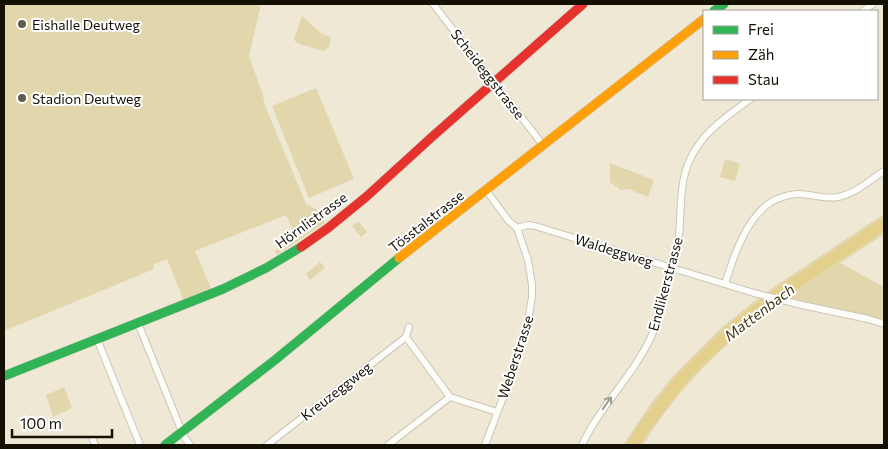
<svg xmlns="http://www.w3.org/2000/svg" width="888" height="449" viewBox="0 0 888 449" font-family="Commissioner,sans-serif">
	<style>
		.green { fill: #e2d6ad }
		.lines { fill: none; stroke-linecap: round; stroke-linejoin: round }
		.river { stroke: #e4d08d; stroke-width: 12 }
		.street-casing { stroke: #cbc7b8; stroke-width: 8 }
		.fast-casing { stroke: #cbc7b8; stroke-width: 10 }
		.slow-casing { stroke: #cbc7b8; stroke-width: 10 }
		.jam-casing { stroke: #cbc7b8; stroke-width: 10 }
		.street { stroke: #fcfcf9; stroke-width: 6 }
		.fast { stroke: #30b455; stroke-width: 9 }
		.slow { stroke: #ff9f0a; stroke-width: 9 }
		.jam { stroke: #e5322d; stroke-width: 9 }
		.oneway { stroke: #9f9e97 }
		.poi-dot { fill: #605c4d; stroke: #fff; stroke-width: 2 }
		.labels { text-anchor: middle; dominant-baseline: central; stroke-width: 4; stroke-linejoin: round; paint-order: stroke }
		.poi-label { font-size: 14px; fill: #141004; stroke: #fff; text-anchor: start }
		.street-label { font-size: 14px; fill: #141004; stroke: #fff }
		.water-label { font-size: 15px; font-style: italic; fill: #433812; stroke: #fff }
	</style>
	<rect width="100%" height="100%" fill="#eee8d4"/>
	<!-- green -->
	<g class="green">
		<path d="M4,4H261L249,56L263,95L264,103L306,204C317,209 321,211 325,223L277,255L275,251L296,236L286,215L195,251L213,293L185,303L167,259L153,265L154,269L4,331Z"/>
		<path d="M302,16L322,34L331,37L329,47L323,51L299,44L294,40Z"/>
		<path d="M316,88L354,179L309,198L272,106Z"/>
		<path d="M725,159L740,164L735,181L720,177Z"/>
		<path d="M610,163L654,180L648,197L629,189L621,190L610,182Z"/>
		<path d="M884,214V234L840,263L884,287V325L786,301C774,309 762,317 751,325C711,355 669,402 643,445H623L652,402L673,376L721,328L762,295Z"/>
		<path d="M358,221L367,232L361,237L352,226Z"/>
		<path d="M320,262L325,268L310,280L306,274Z"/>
		<path d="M64,387L72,408L53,417L46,395Z"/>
	</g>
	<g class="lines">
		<!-- river -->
		<path class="river" d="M634,445L642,430L684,376L736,326L779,294L884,224"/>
		<defs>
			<g id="street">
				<path d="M433,4L543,145"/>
				<path d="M863,11L873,4"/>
				<path d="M517,228L528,225L535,226L754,293L802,305L868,319L884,324"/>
				<path d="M725,284C733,258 746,218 771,202C778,198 788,195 796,194C810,193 824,200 838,197C855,194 870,180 884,171"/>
				<path d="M138,323L182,432L185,438L190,445"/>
				<path d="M409,327L406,337L450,397L497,412"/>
				<path d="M97,339L140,445"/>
				<path d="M93,440L95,445"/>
				<path d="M267,445L406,337"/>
				<path d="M388,445L450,397"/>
				<path d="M485,445L507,387L528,320L532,297V285L528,260L517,228L508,220L486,190"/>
				<path d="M582,445C600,406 633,376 651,337C659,319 663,301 668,282C672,267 678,251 679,235C682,203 678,175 697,147C709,128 733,112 750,99"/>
			</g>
			<g id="fast">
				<path d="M714,11L724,4"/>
				<path d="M4,376L223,289L266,268L301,247"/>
				<path d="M165,445L275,360L399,258"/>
			</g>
			<path id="slow" d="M399,258L704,19"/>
			<path id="jam" d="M301,247L328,228L366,197L433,136L583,4"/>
		</defs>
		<!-- street casing -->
		<use href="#street" class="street-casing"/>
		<!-- fast casing -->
		<use href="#fast" class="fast-casing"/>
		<!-- slow casing -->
		<use href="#slow" class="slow-casing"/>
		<!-- jam casing -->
		<use href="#jam" class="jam-casing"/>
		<!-- street -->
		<use href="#street" class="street"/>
		<!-- fast -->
		<use href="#fast" class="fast"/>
		<!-- slow -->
		<use href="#slow" class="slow"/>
		<!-- jam -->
		<use href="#jam" class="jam"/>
	</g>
	<!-- one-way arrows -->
	<defs><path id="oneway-shaft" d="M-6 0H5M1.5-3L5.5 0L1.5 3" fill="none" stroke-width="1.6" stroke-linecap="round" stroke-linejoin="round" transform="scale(1.25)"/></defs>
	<use class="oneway" href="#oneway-shaft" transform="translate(607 403) rotate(-55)"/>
	<!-- markers -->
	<g class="poi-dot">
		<circle cx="22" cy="24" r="5"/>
		<circle cx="22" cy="98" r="5"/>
	</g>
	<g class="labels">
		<!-- poi labels -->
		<g class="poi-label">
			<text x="32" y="24">Eishalle Deutweg</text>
			<text x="32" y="98">Stadion Deutweg</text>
		</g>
		<!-- street labels -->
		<g class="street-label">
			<text transform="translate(488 74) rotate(52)">Scheideggstrasse</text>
			<text transform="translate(311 220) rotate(-36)">Hörnlistrasse</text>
			<text transform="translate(426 221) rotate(-38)">Tösstalstrasse</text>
			<text transform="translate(614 250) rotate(17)">Waldeggweg</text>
			<text transform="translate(665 284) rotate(-75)">Endlikerstrasse</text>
			<text transform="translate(515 357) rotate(-72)">Weberstrasse</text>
			<text transform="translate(336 391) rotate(-38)">Kreuzeggweg</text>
		</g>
		<!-- water labels -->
		<g class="water-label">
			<text transform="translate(759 312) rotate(-37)">Mattenbach</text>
		</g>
	</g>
	<!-- border -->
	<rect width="888" height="449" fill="none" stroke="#141004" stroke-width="10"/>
	<!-- legend -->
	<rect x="703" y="10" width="175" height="90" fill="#ffffff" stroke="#a19f9b"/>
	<rect x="713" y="26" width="25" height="8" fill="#30b455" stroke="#a19f9b"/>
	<text x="748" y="35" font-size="15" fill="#141004">Frei</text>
	<rect x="713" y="51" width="25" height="8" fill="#ff9f0a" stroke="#a19f9b"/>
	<text x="748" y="60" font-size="15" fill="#141004">Zäh</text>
	<rect x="713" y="76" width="25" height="8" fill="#e5322d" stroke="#a19f9b"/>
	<text x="748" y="85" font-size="15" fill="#141004">Stau</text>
	<!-- scale -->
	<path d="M12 429v8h100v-8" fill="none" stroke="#141004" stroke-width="2.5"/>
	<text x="20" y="429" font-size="15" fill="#141004" stroke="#ffffff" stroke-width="4" paint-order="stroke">100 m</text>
</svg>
